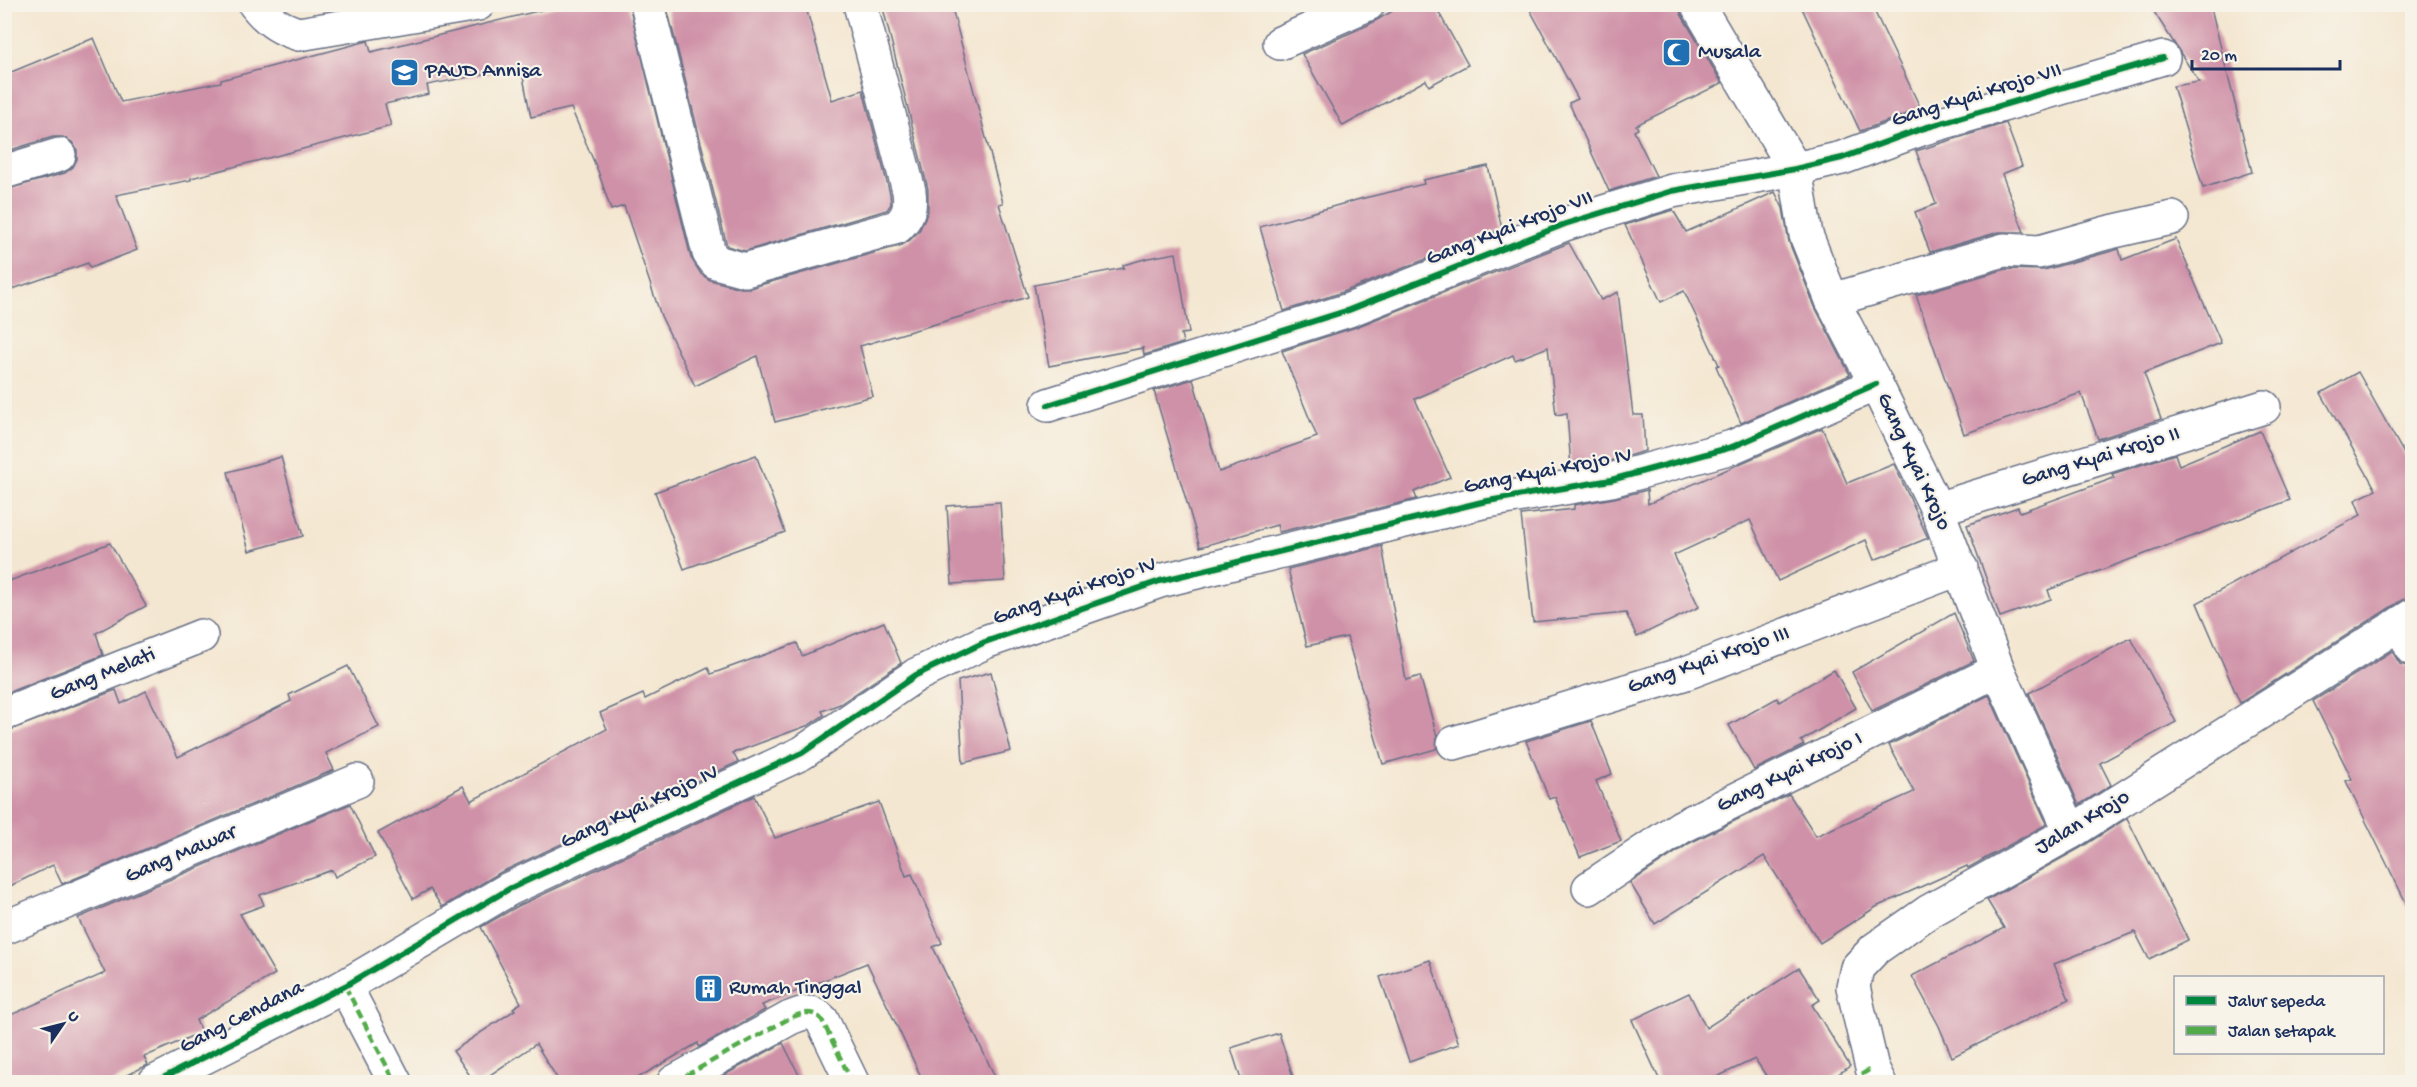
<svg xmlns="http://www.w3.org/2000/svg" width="2417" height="1087" viewBox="0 0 2417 1087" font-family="'Gochi Hand',sans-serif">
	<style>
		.building { fill: #cf91a7 }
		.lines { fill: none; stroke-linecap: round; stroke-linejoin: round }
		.minor-casing { stroke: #676f86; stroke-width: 36 }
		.minor { stroke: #fff; stroke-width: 33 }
		.quiet { stroke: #52ab49; stroke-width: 4.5; stroke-dasharray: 9 4.5; stroke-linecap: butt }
		.cycleway-casing { stroke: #f7f3e8; stroke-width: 10 }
		.cycleway { stroke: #00873e; stroke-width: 6 }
		.labels { text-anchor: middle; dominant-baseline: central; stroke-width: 4.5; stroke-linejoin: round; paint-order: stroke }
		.poi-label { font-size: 22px; fill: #1b2f5e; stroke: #f7f3e8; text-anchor: start }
		.street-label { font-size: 22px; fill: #1b2f5e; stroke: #f7f3e8 }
	</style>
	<rect width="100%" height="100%" fill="#f7f3e8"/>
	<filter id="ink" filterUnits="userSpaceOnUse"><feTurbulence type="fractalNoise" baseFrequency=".0167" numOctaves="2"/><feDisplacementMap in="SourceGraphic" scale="12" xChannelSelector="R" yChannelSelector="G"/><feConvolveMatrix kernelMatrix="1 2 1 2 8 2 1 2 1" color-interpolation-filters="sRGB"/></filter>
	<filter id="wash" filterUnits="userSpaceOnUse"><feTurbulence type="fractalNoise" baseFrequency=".008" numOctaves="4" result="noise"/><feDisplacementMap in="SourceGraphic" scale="24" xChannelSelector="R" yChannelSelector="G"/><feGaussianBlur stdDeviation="1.35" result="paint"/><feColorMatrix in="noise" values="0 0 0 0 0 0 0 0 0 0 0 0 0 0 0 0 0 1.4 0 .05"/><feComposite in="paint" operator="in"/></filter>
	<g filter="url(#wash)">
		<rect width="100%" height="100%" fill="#f4e7d1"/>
		<g id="blocks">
			<!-- building -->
			<g class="building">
				<path d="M566,4H629L691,258L701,274L710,280L741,288H750L902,245L910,240L919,231L928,211V189L882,4H951L1003,203L999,204L1028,297L860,346L873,396L775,422L757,356L695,386L661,316L624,206L611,210L598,171L571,108L531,117L521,67L427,85L429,94L385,104L391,126L191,178V180L116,195L137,250L90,268L88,263L4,292V190L65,173L73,167L77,159V150L72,142L63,137H53L4,152V75L94,38L121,102L221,82V80L364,42L368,41L371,52Z"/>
				<path d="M666,4H805L832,100L863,90L890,194L891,204L887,210L745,251L727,246Z"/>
				<path d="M1405,4H1434L1468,65L1429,86L1426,80L1343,126L1302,54L1368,25Z"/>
				<path d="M1527,4H1678L1681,14L1722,83L1636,125L1638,129L1634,131L1656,176L1609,191L1569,103L1578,99Z"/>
				<path d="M1800,4H1871L1921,109L1860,131Z"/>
				<path d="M2149,4H2210L2252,172L2203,188L2173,86L2199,82Z"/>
				<path d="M2006,123L2022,166L2002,174L2024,232H1999L1930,252L1915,212L1936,204L1916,151Z"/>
				<path d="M1488,166L1502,229L1343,292L1284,311L1260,227L1360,199L1424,184L1423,180Z"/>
				<path d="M1775,192L1783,208L1789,242L1815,307L1850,375L1741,423L1716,366L1719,365L1684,291L1661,302L1625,225L1673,210L1686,232Z"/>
				<path d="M2176,239L2221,343L2144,373L2161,419L2098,439L2081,393L1964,434L1916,295L2006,269L2044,270L2119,249L2122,260Z"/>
				<path d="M1569,243L1601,300L1618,292L1633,415H1643L1645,451L1607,462L1571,468L1567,413L1556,415L1548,347L1515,360L1513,355L1415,399L1450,477L1414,492L1417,499L1279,532L1277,525L1200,547L1154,391L1193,379L1219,472L1317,437L1282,351L1356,327Z"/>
				<path d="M1176,253L1189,333L1181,334L1183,343L1144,355L1143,348L1049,366L1034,285L1124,268L1123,265L1148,258Z"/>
				<path d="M2358,372L2412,468V597L2402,600L2240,703L2197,603L2361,515L2355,500L2376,490L2321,393Z"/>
				<path d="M1822,428L1847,483L1894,464L1928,538L1874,560L1866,540L1778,581L1750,520L1674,555L1699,607L1637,637L1626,613L1533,622L1521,515L1574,509V505L1614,498L1647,490L1648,504Z"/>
				<path d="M2260,431L2290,500L2048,590L2051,599L2000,617L1967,525L2018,507L2020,512L2114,478L2112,474L2175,454L2179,465Z"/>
				<path d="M756,455L785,532L684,569L655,492Z"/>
				<path d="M281,457L303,536L249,551L228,472Z"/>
				<path d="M1000,502L1005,581L952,584L947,506Z"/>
				<path d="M110,543L146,606L96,633L103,655L4,694V583Z"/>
				<path d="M1382,546L1406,680L1420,676L1437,736L1436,749L1383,764L1347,637L1307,646L1288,569Z"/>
				<path d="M1954,613L1974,661L1872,711L1852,672Z"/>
				<path d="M884,622L901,663L840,704L822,711L824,715L809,725L733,753L738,762L501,872L442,907L430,889L413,899L378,833L463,786L471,801L607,729L600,713L643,694L645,699L708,668L711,674L797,643L802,656Z"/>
				<path d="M2131,638L2176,722L2100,763L2111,785L2079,805L2029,693Z"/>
				<path d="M2392,651L2400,664L2412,667V915L2346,781L2352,779L2313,701Z"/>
				<path d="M348,666L379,727L326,753L334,770L62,884L53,865L4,889V732L116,690L121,704L146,691L178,757L291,701L289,695Z"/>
				<path d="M1834,670L1856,708L1801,741L1804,745L1754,770L1729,725L1777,698L1779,702Z"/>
				<path d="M991,672L1011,751L963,763L958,681Z"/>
				<path d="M1989,695L2047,824L1968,868L1967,866L1876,907L1820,943L1764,856L1655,924L1630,883L1690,843L1789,794L1816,836L1914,792L1889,745Z"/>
				<path d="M1591,721L1612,774L1596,781L1621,841L1580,857L1555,797L1549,799L1526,741Z"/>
				<path d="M754,796L775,838L879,802L906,876L912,874L942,943L933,947L998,1083H924L867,963L762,1005L765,1010L699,1047L698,1043L629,1083H560L536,1044L478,1083H475L453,1051L515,1010L513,1008L521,1003L481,927L518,906Z"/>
				<path d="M350,804L375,857L335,877L332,870L260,895L264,905L240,914L275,974L196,1020L201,1032L144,1057L148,1065L110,1083H4V1018L105,973L78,918Z"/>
				<path d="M2127,818L2188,940L2149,959L2135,932L2054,964L2069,999L1952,1057L1939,1026L1912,976L2004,928L1987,900L2080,848Z"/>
				<path d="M1430,960L1459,1044L1409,1061L1380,977Z"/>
				<path d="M1799,968L1820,1000L1812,1005L1850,1066L1825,1083H1771L1755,1059L1704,1083H1661L1632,1020L1689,993L1706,1028Z"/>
				<path d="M1279,1033L1295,1083H1242L1231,1048Z"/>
				<path d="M783,1043L803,1083H724L721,1077Z"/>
			</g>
		</g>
	</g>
	<g filter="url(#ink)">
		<use href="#blocks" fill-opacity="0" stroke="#676f86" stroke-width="1.5"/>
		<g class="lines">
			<defs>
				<g id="minor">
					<path d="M255,4C267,20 280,29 299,34L478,4"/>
					<path d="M647,4L709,253L716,262L745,270L897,227C909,216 911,207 909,191L860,4"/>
					<path d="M1697,4L1795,169L1806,235L1832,300L1876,384L1937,509L1998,670L2071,832"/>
					<path d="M1280,43L1368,4"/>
					<path d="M4,172L59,155"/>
					<path d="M1832,300L2004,250L2039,252L2106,233L2172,218"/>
					<path d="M1048,405L1349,310L1565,224L1672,191L1795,169L1842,158L1921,129L2163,58"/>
					<path d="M1937,509L2264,407"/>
					<path d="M2401,623L2412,649"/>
					<path d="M4,714L201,636"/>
					<path d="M1454,743L1686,673L1961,568"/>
					<path d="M1589,888L1681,827L1998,670"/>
					<path d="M4,928L357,781"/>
					<path d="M345,986L395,1082"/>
					<path d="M155,1082L345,986L509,889L802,753L916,675L985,642L1160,581L1482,502L1611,480L1732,447L1876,384"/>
					<path d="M674,1082L790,1018C802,1013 812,1009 822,1020L852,1082"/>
					<path d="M1879,1082L1872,1068L1853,987L1857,968L1875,949L1928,912L2071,832L2412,616"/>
				</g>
			</defs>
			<!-- minor casing -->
			<use href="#minor" class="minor-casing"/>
			<!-- minor -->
			<use href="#minor" class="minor"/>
			<!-- quiet -->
			<g class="quiet">
				<path d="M345,986L395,1082"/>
				<path d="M674,1082L790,1018C802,1013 812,1009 822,1020L852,1082"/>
				<path d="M1850,1082L1872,1068"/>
			</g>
			<defs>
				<g id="cycleway">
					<path d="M1048,405L1349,310L1565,224L1672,191L1795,169L1842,158L1921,129L2163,58"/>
					<path d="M155,1082L345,986L509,889L802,753L916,675L985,642L1160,581L1482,502L1611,480L1732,447L1876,384"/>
				</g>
			</defs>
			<!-- cycleway casing -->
			<use href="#cycleway" class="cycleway-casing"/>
			<!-- cycleway -->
			<use href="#cycleway" class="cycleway"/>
		</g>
	</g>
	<!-- icons -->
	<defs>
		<symbol id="mosque-square" viewBox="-11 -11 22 22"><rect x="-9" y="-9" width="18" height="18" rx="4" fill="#1f6fb2" stroke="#f7f3e8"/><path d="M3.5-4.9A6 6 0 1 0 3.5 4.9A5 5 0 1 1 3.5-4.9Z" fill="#fff"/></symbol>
		<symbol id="school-square" viewBox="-11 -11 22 22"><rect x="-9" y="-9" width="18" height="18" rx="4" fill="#1f6fb2" stroke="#f7f3e8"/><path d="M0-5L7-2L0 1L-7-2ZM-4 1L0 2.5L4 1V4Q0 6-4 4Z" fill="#fff"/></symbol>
		<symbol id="building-square" viewBox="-11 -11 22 22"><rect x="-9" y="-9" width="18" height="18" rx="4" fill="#1f6fb2" stroke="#f7f3e8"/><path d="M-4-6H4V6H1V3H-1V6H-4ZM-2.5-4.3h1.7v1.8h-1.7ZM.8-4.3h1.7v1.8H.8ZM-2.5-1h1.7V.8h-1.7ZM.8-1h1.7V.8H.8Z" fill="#fff"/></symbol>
	</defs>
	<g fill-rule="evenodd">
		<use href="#mosque-square" x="1660" y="36" width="33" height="33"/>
		<use href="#school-square" x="388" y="56" width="33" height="33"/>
		<use href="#building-square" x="692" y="972" width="33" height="33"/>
	</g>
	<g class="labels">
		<!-- poi labels -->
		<g class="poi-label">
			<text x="1698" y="53">Musala</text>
			<text x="425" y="72">PAUD Annisa</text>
			<text x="729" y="989">Rumah Tinggal</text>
		</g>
		<!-- street labels -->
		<g class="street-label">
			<text transform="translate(1977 96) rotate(-17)">Gang Kyai Krojo VII</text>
			<text transform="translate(1510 229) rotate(-21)">Gang Kyai Krojo VII</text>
			<text transform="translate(2101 458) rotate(-17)">Gang Kyai Krojo II</text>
			<text transform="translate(1913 462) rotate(65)">Gang Kyai Krojo</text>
			<text transform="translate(1548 472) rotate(-11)">Gang Kyai Krojo IV</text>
			<text transform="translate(1075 592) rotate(-19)">Gang Kyai Krojo IV</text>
			<text transform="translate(1709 661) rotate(-19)">Gang Kyai Krojo III</text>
			<text transform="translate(103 675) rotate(-22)">Gang Melati</text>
			<text transform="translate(1790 773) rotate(-26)">Gang Kyai Krojo I</text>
			<text transform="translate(640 808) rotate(-25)">Gang Kyai Krojo IV</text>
			<text transform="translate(2083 823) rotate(-31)">Jalan Krojo</text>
			<text transform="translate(181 855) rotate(-23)">Gang Mawar</text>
			<text transform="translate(242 1018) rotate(-27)">Gang Cendana</text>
		</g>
	</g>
	<!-- margin -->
	<rect width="2417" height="1087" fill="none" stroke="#f7f3e8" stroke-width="24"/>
	<!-- legend -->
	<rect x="2174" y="976" width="210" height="78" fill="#f7f3e8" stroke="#9fa5b1" stroke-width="1.5"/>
	<rect x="2186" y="996" width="30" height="9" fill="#00873e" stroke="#9fa5b1" stroke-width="1.5"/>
	<text x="2228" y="1006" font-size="18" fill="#1b2f5e">Jalur sepeda</text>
	<rect x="2186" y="1026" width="30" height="9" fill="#52ab49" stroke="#9fa5b1" stroke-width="1.5"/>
	<text x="2228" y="1036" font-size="18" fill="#1b2f5e">Jalan setapak</text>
	<!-- north arrow -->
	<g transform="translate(63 1024) rotate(55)" stroke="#f7f3e8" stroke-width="4.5" paint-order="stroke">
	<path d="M0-4.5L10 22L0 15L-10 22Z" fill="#1b2f5e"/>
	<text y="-9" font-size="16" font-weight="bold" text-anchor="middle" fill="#1b2f5e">U</text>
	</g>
	<!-- scale -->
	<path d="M2192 60v9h148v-9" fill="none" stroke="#1b2f5e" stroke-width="3"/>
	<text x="2201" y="60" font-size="18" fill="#1b2f5e" stroke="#f7f3e8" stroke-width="4.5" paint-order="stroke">20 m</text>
</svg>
